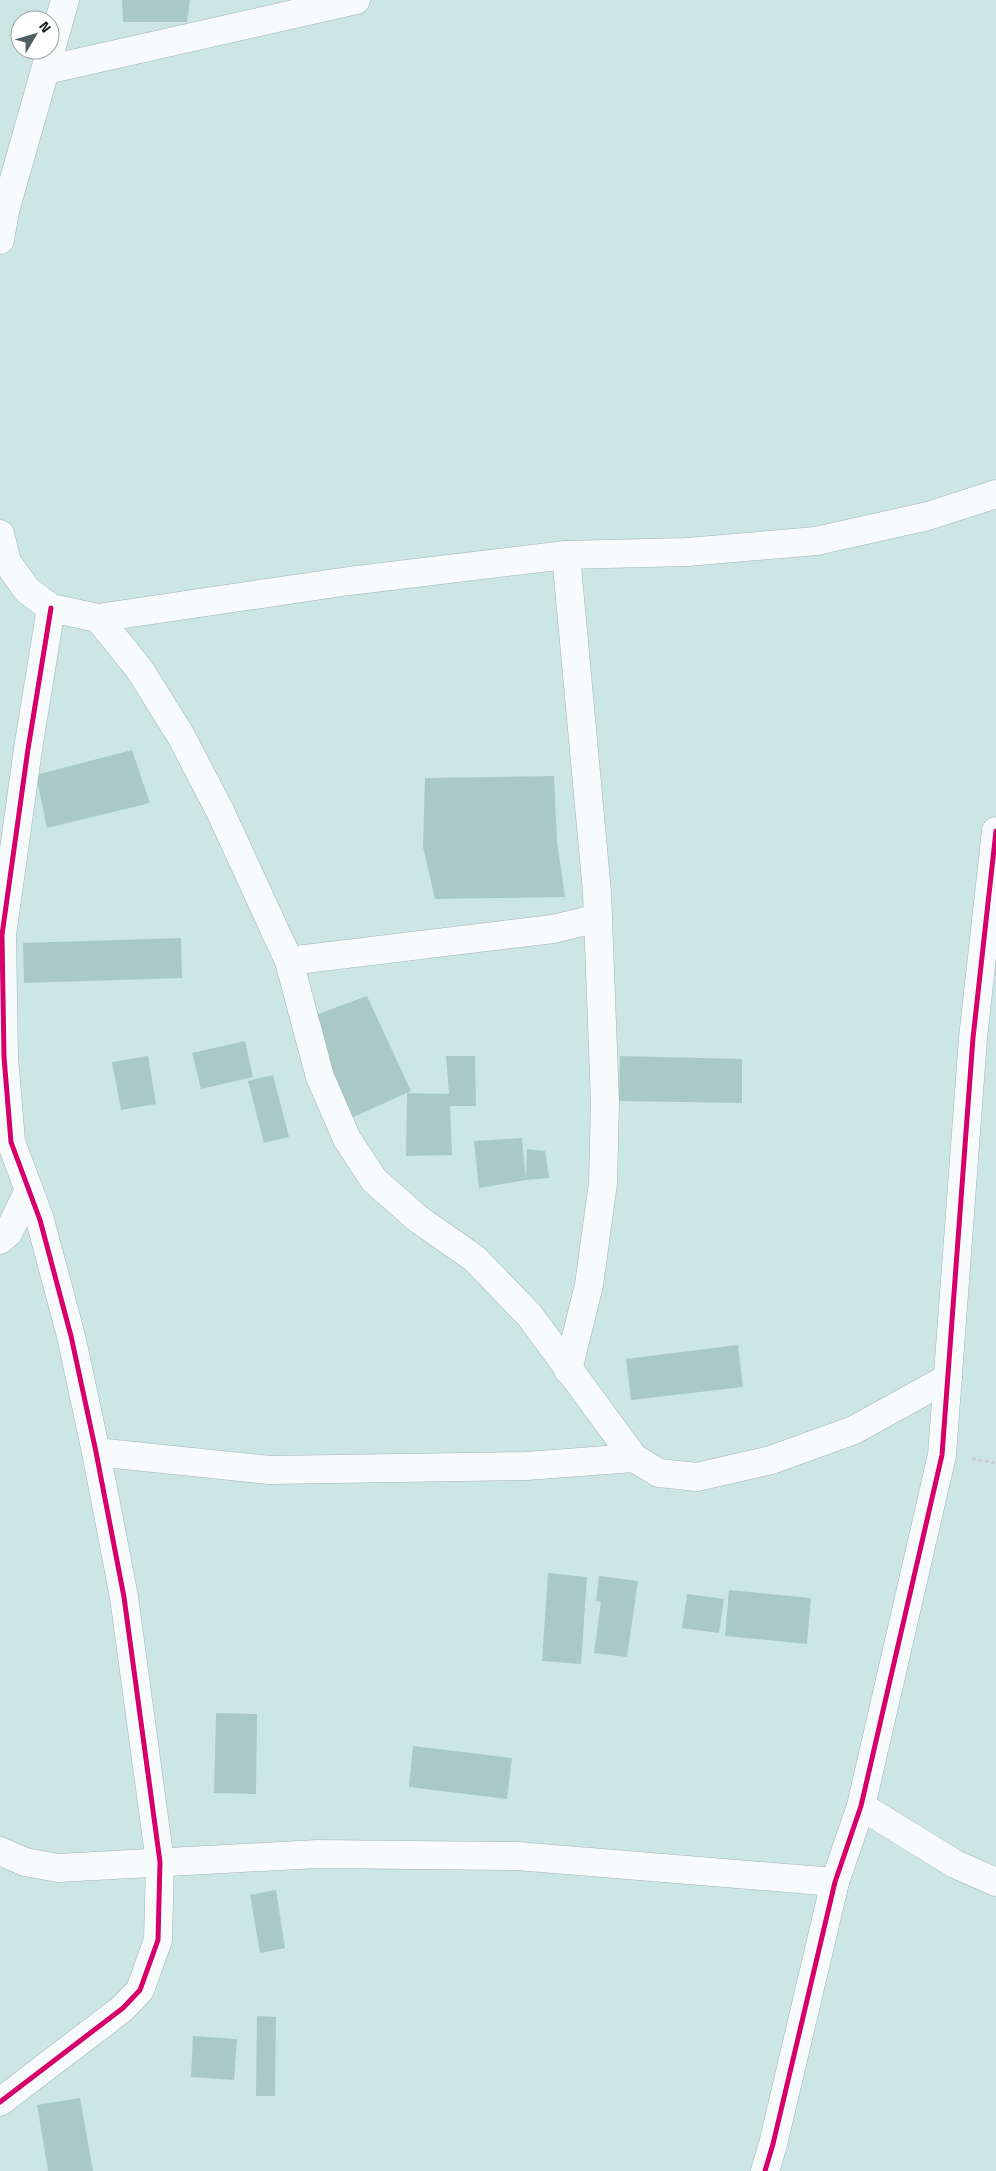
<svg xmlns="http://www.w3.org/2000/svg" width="996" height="2171" viewBox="0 0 996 2171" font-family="'Titillium Web',sans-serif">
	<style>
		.building { fill: #a9c9c7 }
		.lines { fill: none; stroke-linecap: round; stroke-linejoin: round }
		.street-casing { stroke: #a1b6b4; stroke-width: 29 }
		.path { stroke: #c8d0cf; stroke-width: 3; stroke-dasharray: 4 2.5; stroke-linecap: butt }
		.street { stroke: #f7fbfb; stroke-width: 28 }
		.cycleway-casing { stroke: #fff; stroke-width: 8 }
		.cycleway { stroke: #d6006c; stroke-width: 5 }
	</style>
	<rect width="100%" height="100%" fill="#cce6e4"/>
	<!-- building -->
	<g class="building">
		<path d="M122,0H190L187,22H123Z"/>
		<path d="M132,750L150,803L47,828L36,775Z"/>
		<path d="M554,776L557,841L565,897L435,899L423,847L425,778Z"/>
		<path d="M181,938L182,978L24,983L23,943Z"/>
		<path d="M367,996L411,1091L347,1120L310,1017Z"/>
		<path d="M245,1041L253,1077L201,1089L192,1053Z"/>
		<path d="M148,1056L156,1104L121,1110L112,1062Z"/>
		<path d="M446,1056H475L476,1106H450L452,1155L406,1156L407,1093L449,1094Z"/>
		<path d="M620,1056L742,1059V1103L619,1101Z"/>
		<path d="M273,1075L289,1137L264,1143L248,1081Z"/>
		<path d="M522,1138L526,1180L479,1188L474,1141Z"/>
		<path d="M527,1149L545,1151L549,1178L526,1180Z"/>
		<path d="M738,1345L743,1387L631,1400L626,1359Z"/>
		<path d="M548,1573L587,1577L581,1664L542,1661Z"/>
		<path d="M599,1576L638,1581L627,1657L594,1653L601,1602L596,1601Z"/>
		<path d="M729,1590L811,1598L807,1644L725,1636Z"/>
		<path d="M687,1594L724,1599L719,1633L682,1628Z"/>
		<path d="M216,1713L257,1714L256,1794L214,1793Z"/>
		<path d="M413,1746L512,1758L507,1799L409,1787Z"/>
		<path d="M276,1890L285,1948L260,1953L250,1895Z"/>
		<path d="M257,2016L276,2017L275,2096H256Z"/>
		<path d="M193,2036L237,2039L234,2080L191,2077Z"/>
		<path d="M80,2098L93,2171H48L37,2105Z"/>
	</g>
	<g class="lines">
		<defs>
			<g id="street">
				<path d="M46,70L356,0"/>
				<path d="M0,240L5,211L65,0"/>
				<path d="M0,534L7,562L27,590L51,608L98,618L349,581L566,555L687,552L816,541L928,516L996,494"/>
				<path d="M566,555L597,892L605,1102L603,1183L589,1285L568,1370"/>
				<path d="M98,618L140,670L181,736L220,811L289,961L320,1077L347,1139L374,1180L418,1219L474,1258L530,1316L634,1458L659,1473L697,1477L771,1460L854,1430L948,1378"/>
				<path d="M289,961L553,929L598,918"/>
				<path d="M0,1240L8,1233L29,1190"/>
				<path d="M96,1452L270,1470L526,1466L634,1458"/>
				<path d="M861,1806L955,1864L996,1882"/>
				<path d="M0,1851L25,1862L58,1868L317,1854L517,1856L835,1882"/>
				<path d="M0,2102L123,2008L140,1990L158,1940L160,1862L124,1597L96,1452L71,1336L40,1220L11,1142L4,1057L2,935L28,749L51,608"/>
				<path d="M765,2171L773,2144L835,1882L861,1806L942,1455L973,1038L996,831"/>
			</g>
		</defs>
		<!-- street casing -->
		<use href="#street" class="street-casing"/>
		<!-- path -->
		<path class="path" d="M972,1459L996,1463"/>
		<!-- street -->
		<use href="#street" class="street"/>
		<defs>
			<g id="cycleway">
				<path d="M0,2102L123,2008L140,1990L158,1940L160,1862L124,1597L96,1452L71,1336L40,1220L11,1142L4,1057L2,935L28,749L51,608"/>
				<path d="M765,2171L773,2144L835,1882L861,1806L942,1455L973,1038L996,831"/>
			</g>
		</defs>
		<!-- cycleway casing -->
		<use href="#cycleway" class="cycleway-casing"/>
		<!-- cycleway -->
		<use href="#cycleway" class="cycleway"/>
	</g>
	<!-- north arrow -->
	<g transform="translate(35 35) rotate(52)"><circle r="24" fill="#ffffff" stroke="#9ca3a3"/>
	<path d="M0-4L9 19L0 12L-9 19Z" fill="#4d6160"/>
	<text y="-8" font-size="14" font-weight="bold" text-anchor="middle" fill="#081a19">N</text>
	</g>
</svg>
